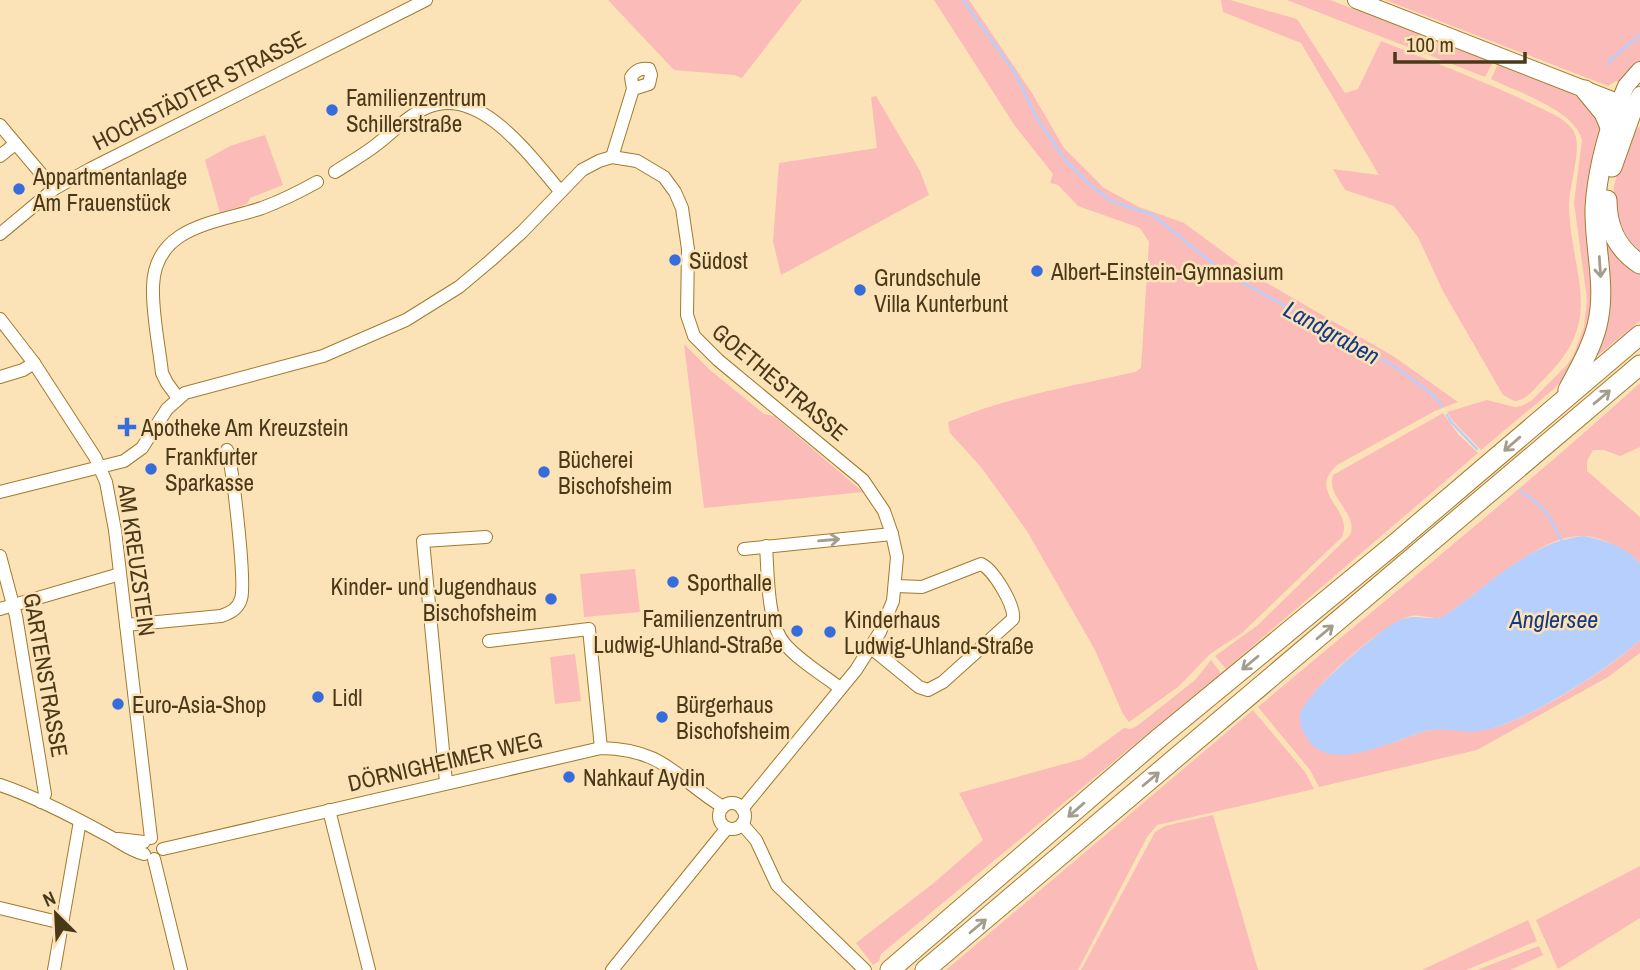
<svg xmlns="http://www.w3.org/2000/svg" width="1640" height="970" viewBox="0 0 1640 970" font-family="'Archivo Narrow',sans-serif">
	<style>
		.green { fill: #fbbbb8 }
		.water { fill: #b7cffc }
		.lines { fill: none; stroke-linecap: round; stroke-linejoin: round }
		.stream { stroke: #b7cffc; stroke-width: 2.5 }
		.minor-casing { stroke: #a17b2b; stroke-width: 14 }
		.major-casing { stroke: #a17b2b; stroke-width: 18 }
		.highway-casing { stroke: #a17b2b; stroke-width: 21 }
		.minor { stroke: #fff; stroke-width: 12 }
		.major { stroke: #fff; stroke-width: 16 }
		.highway { stroke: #fff; stroke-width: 19 }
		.oneway { stroke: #a49c8c }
		.poi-dot { fill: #366ddc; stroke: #fce3b7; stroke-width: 2.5 }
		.labels { text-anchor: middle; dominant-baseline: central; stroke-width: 5; stroke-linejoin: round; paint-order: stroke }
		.street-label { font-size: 23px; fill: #4a3919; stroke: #fce3b7 }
		.poi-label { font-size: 23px; fill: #4a3919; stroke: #fce3b7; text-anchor: start }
		.water-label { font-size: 24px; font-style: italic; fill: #11398b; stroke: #fce3b7 }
	</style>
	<rect width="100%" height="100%" fill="#fce3b7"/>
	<!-- green -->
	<g class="green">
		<path d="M608,0H802L742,78L734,75L674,70Z"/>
		<path d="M934,0H969L1032,93L1064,148L1104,188L1139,207L1184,223L1260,279L1393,356L1458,402L1435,411L1337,465C1306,494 1354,508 1342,537L1242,633L1210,654L1178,687L1129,722L1123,714L1095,650L1027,531L981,467L950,433L948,422C1008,397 1072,386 1135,372L1141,368L1149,242L1140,228L1078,206L1058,185L1050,183L1053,174L1015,126Z"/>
		<path d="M1221,0H1230L1297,19L1345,93L1358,89L1381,41C1431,61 1480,80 1528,102C1543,110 1563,116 1573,130C1584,146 1568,187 1569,208C1572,280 1606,320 1543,380C1535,388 1526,401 1514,401L1503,395L1443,291L1418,237L1394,206L1345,190L1333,169L1379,175L1301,43L1223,12Z"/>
		<path d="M1287,0H1330L1493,62L1485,77Z"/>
		<path d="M1385,0H1640V64L1621,83L1616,81L1608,86Z"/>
		<path d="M1499,62L1571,93L1590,105L1603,128L1596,312L1569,373L1555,388L1481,450L1452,420L1447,412L1487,400L1515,407L1521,406L1531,401L1567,365L1574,354L1584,327L1587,299L1574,203L1582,140C1575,110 1517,92 1491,79Z"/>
		<path d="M876,96L920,171L929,195L781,275L773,241L779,163L877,148L871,97Z"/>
		<path d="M1640,126V257L1626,245L1613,205L1614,186L1627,141Z"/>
		<path d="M265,135L283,185L250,198L247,204L220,213L205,160L230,146Z"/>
		<path d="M1601,225L1640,270V321L1586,365Z"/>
		<path d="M684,344L710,370L764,414L774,416L863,492L704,508Z"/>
		<path d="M1640,383V447L1620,456L1604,450H1593L1587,461V471L1640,517V564C1634,557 1627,553 1619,548C1609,542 1595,536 1583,536C1540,534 1479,593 1444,616C1432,622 1421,612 1408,617C1378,628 1313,685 1300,714C1311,781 1380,746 1422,732C1444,725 1463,734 1485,730C1525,723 1610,669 1640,640V653L1608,677L1477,750L1319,787L1310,770L1258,707C1386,599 1516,495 1640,383Z"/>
		<path d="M1443,413L1458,434L1478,453L1226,669L1215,656L1258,625L1350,535C1359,513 1325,497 1333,475Z"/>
		<path d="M635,569L640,612L584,617L580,574Z"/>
		<path d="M575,654L581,701L555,704L550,657Z"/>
		<path d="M1211,660L1221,673L881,954L879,961L873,965L856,943L935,882L983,840L959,793L1082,759L1124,728L1130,729L1137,726L1195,680Z"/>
		<path d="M1253,710L1305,772L1314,789L1157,825L1147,837L1078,970H946Z"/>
		<path d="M1213,815L1258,970H1081L1155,832L1165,826Z"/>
		<path d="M1640,866V918L1558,969L1536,920Z"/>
		<path d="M1528,920L1537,941L1466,970H1422Z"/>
		<path d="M1539,946L1543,955L1510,970H1477Z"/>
	</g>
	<!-- water -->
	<path class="water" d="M1584,536C1604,540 1627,547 1640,564V640C1609,669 1526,722 1485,730C1464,735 1444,725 1422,732C1397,740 1357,759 1330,754C1320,752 1310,745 1305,735C1302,730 1299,722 1300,715C1304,694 1374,635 1394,623C1418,610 1428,623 1444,616C1487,587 1529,541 1584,536Z"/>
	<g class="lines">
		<!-- stream -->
		<g class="stream">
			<path d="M963,0L1015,73L1036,117L1066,161L1087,182L1111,201L1153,215L1222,271L1397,368L1434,396L1442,406"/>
			<path d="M1609,64L1610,60L1640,35"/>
			<path d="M1447,415L1451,422L1477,449"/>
			<path d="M1520,491C1544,505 1550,517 1562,541"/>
		</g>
		<defs>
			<g id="minor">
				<path d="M0,125L54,189"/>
				<path d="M0,156L15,144"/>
				<path d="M612,157L633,89L631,77C636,70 640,68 649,69L651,75L649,84L633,89"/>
				<path d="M335,172C349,163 363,155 376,145C392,133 408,115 428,107C480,85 531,157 560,191"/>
				<path d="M0,234L54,189L90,169L426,0"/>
				<path d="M0,319L34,363L95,457L106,482L115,530L151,838"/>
				<path d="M0,377L23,370L34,363"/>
				<path d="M178,398L167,383L162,373C159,345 152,314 153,286C155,225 218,223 262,208C281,201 299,192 317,182"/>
				<path d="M0,492L124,461L142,448L167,409L185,393L323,356L406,320L459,287L490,261L522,232L582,170L599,161L612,157L637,161L664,177L675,192L682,208L688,249L687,315L694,336L718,360L863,480L884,511L892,534L897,557L893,601L880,632L856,670L742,809"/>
				<path d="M766,546C768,573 767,622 784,643C799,661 822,674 840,688"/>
				<path d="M744,549L892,534"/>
				<path d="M0,556L16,616L45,794L41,802"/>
				<path d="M0,609L120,574"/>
				<path d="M126,625L221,616C230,613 238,609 241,599C246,583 233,468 227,450"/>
				<path d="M489,641L589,629L601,748"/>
				<path d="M870,647L919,687L928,690L943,682L1013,619C1015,605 993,569 981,564L922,587L896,586"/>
				<path d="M446,782L423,541L486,537"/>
				<path d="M0,785C36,797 72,816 105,834C119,841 129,850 144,854"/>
				<circle cx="732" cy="816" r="13"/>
				<path d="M329,810L369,970"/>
				<path d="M742,824L756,840L777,885L865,970"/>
				<path d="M118,839L144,842"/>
				<path d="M163,849L601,748C664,749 676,778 723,807"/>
				<path d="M154,859L181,970"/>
				<path d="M0,908L62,923"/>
				<path d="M54,970L80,821"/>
				<path d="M612,970L727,828"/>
			</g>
			<g id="major">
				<path d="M1356,0L1630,107"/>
				<path d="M1619,103L1626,86L1640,70"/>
				<path d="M1633,108L1640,95"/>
			</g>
			<g id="highway">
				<path d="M1585,90L1604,113L1610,127"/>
				<path d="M1612,167L1633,108"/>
				<path d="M1607,200C1607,228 1617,249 1640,264"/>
				<path d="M1568,390C1579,369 1591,349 1597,326C1607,286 1594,248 1595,208C1597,173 1607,136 1619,103"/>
				<path d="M890,970L1159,738L1397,542L1640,335"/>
				<path d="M925,970L1640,365"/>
			</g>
		</defs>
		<!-- minor casing -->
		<use href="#minor" class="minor-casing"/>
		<!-- major casing -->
		<use href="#major" class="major-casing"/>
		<!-- highway casing -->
		<use href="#highway" class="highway-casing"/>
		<!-- minor -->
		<use href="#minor" class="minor"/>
		<!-- major -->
		<use href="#major" class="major"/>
		<!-- highway -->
		<use href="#highway" class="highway"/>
	</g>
	<!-- one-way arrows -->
	<defs><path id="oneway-shaft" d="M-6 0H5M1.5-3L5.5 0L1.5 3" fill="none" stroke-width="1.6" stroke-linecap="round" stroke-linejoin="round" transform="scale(1.75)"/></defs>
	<g class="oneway">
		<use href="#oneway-shaft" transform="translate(1600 267) rotate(86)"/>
		<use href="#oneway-shaft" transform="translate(1602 397) rotate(-40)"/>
		<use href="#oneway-shaft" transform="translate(1512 444) rotate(139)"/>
		<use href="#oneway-shaft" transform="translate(829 540) rotate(-5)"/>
		<use href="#oneway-shaft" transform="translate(1325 632) rotate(-40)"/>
		<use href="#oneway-shaft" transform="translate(1250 663) rotate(140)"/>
		<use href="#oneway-shaft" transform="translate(1151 779) rotate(-40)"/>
		<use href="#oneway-shaft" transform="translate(1076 810) rotate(139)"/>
		<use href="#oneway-shaft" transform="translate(978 926) rotate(-40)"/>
	</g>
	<!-- markers -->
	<g class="poi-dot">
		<circle cx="332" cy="110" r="7"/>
		<circle cx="19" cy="189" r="7"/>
		<circle cx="675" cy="260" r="7"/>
		<circle cx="1037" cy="271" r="7"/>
		<circle cx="860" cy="290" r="7"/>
		<path d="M123.5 416.5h7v7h7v7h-7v7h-7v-7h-7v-7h7z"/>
		<circle cx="151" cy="469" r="7"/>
		<circle cx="544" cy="472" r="7"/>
		<circle cx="673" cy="582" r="7"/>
		<circle cx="551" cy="599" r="7"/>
		<circle cx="797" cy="631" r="7"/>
		<circle cx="830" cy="632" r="7"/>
		<circle cx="318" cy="697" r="7"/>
		<circle cx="118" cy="704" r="7"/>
		<circle cx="662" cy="717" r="7"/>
		<circle cx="569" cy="777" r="7"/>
	</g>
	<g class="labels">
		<!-- street labels -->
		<g class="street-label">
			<text transform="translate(199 90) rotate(-27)">HOCHSTÄDTER STRASSE</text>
			<text transform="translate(780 382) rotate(40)">GOETHESTRASSE</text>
			<text transform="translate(137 560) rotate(82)">AM KREUZSTEIN</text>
			<text transform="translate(46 675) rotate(80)">GARTENSTRASSE</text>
			<text transform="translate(445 761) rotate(-13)">DÖRNIGHEIMER WEG</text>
		</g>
		<!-- poi labels -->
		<g class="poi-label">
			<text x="346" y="97">Familienzentrum<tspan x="346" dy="26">Schillerstraße</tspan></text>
			<text x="33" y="176">Appartmentanlage<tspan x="33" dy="26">Am Frauenstück</tspan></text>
			<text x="689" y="260">Südost</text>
			<text x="1051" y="271">Albert-Einstein-Gymnasium</text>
			<text x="874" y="277">Grundschule<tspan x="874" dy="26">Villa Kunterbunt</tspan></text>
			<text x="141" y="427">Apotheke Am Kreuzstein</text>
			<text x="165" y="456">Frankfurter<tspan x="165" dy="26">Sparkasse</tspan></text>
			<text x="558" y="459">Bücherei<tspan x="558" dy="26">Bischofsheim</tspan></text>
			<text x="687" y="582">Sporthalle</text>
			<text x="537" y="586" text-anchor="end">Kinder- und Jugendhaus<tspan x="537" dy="26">Bischofsheim</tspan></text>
			<text x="783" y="618" text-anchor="end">Familienzentrum<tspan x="783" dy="26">Ludwig-Uhland-Straße</tspan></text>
			<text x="844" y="619">Kinderhaus<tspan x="844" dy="26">Ludwig-Uhland-Straße</tspan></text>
			<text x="332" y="697">Lidl</text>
			<text x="132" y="704">Euro-Asia-Shop</text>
			<text x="676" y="704">Bürgerhaus<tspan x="676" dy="26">Bischofsheim</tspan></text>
			<text x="583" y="777">Nahkauf Aydin</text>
		</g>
		<!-- water labels -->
		<g class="water-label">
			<text transform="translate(1332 332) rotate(29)">Landgraben</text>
			<text x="1554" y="619">Anglersee</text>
		</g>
	</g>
	<!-- north arrow -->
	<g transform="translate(56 914) rotate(336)" stroke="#fce3b7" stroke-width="5" paint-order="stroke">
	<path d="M0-5L12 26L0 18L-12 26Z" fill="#4a3919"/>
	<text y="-10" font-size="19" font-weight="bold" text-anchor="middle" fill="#4a3919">N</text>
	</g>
	<!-- scale -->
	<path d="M1395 52v10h130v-10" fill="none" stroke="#4a3919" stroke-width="3.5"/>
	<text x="1406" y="52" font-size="21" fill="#4a3919" stroke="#fce3b7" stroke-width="5" paint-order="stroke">100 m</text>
</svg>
